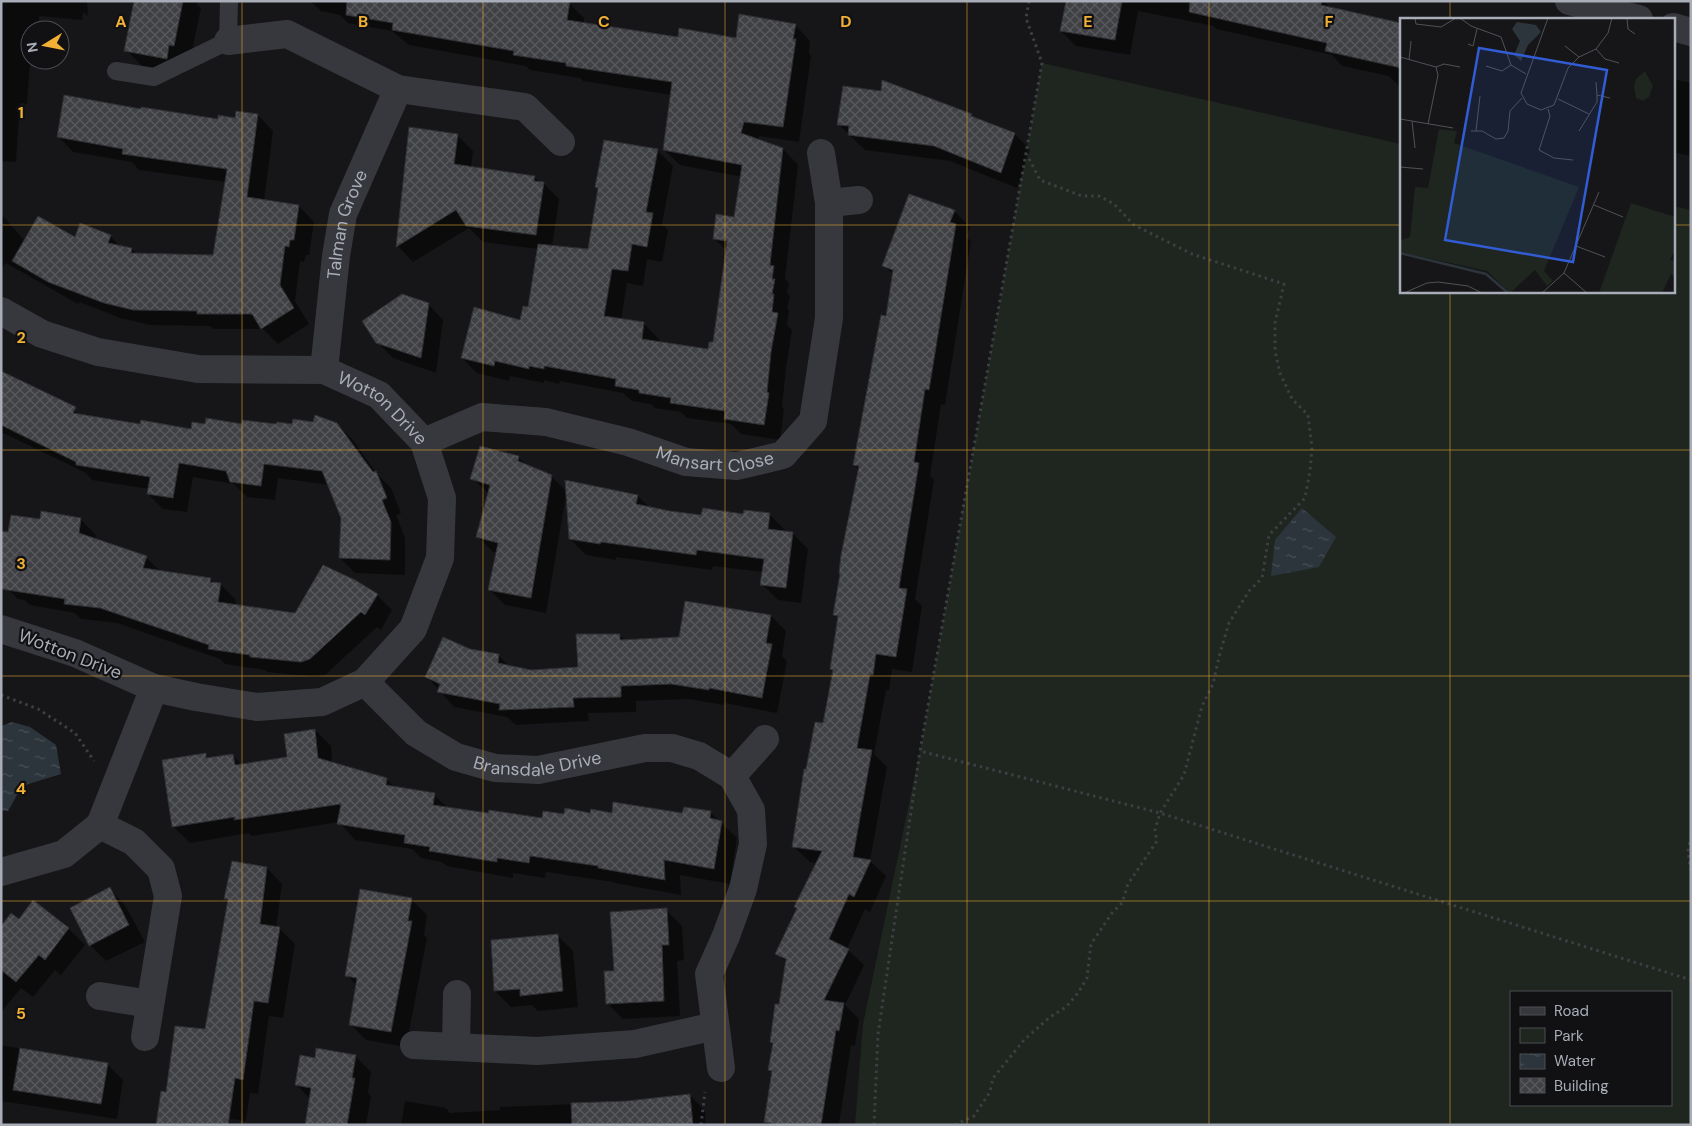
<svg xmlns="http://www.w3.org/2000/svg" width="1692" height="1126" viewBox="0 0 1692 1126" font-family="'DM Sans',sans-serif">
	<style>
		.green { fill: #1e261f; fill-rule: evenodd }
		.water { fill: url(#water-ripples) }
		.shadow { fill: #0007 }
		.building { fill: url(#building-cross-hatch); stroke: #303034 }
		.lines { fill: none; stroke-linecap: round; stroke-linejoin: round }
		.path { stroke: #3d3f44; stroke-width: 3; stroke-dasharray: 2.5 4; stroke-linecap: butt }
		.service { stroke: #37383d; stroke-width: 18 }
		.minor { stroke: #37383d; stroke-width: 28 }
		.grid { fill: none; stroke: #f2b134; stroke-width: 1; stroke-opacity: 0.55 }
		.labels { text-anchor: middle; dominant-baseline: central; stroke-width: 4.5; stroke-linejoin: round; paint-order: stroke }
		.street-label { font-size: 18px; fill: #a8adb8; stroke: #111113 }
		.inset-river { fill: none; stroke: #2c353c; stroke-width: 2.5 }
		.inset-road { fill: none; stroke: #505258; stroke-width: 1 }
		.view { fill: #325cd3; fill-opacity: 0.15; stroke: #325cd3; stroke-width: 2.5 }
		.inset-edge { fill: none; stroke: #a8adb8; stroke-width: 2.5 }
		.grid-label { font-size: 16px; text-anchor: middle; font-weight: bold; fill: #f2b134; stroke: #111113; stroke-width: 4.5; stroke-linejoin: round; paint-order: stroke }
	</style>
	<defs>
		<pattern id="water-ripples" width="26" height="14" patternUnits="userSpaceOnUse" patternTransform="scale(1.25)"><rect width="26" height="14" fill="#2c353c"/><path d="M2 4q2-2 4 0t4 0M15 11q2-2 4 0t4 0" fill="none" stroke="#485056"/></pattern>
		<pattern id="building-cross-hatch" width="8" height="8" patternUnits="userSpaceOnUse" patternTransform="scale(1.25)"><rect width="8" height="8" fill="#404145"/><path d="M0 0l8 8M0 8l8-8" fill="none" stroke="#595a5e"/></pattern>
	</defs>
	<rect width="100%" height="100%" fill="#161618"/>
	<!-- green -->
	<path class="green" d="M1042,63L1401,144V291H1673V206L1691,210V1125H855L863,1024L920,751ZM1511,992H1671V1105H1511Z"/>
	<!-- water -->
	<g class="water">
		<path d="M1302,508L1336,537L1319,567L1271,576L1275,540Z"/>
		<path d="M12,722L30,727L56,745L61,774L22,786L8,811L1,810V726Z"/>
	</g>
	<!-- shadow -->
	<g class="shadow">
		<path d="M1,1H87L88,16L83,12L82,20L39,16V30H30V60H37V62H30L27,104L20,103L16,162L1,161Z"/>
		<path d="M134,1H198L197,5L201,8L190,61L185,60L183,74L142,66L126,50Z"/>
		<path d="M305,1H560L569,3L584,18V24L679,38L737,39L795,25L810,41L809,53L811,56L799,142L759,136L758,141L783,149L798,165L785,279L789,283L787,293L790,296L787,309L789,311L787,325L792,330L786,368L782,407L784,409L780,440L741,434L731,424L687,418L681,412L655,408L651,404L632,401L623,393L560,381L559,384L544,380V383L510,376L509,381L477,373L462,358L521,321L529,309L538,249L483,242L469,228L413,262L398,246L410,129L457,135L473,151L471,168L535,177L540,183H543L559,199L552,247L589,251L599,189L597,187L657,150L673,166L662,224L668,230L662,262L647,259L643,286L627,283L621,320L644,324L659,339V343L709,351L714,344L727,251L714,238L735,218L742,177L680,165L664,150L672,95L583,81L580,78L530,70L526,66L409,45L392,31L348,23L340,15L321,11L311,2Z"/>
		<path d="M1068,1H1323L1331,8L1401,25V88L1389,76L1342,66L1332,55L1216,29L1214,26L1138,11L1130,55L1076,46L1061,31Z"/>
		<path d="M1673,79L1691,83V156L1673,152Z"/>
		<path d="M142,110L219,120H236L258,115L273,131L264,201L299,206L314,222L309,255H306L304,262L300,261L295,301L309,324L278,344L263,329H214L210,326L150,325L120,318L80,302L78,304L6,263L1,268V214L25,241L110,236L121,247L132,249L138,255L214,256L226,182L139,170L132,162L73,152L58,136Z"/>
		<path d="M971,115L975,119L1015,134L1030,150L1017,188L950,161L865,150L838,124Z"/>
		<path d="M954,211L970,227L966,237L971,241L945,405L941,404L930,476L934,480L915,599L922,606L912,672L892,669L889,690H886L874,754L887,767L870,861L886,876L870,912L865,909L847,949L864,965L845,1005L859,1019L855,1046L851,1045L839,1125H766L773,1073L770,1070L774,1044L771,1042L780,1006L787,963L777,953L798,909L817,863L810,862L794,847L807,770L824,724L834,671L831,669L839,619L834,614L859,470L854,464L887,317L894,275L884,266Z"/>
		<path d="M428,304L443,320L436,373L393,358L377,342Z"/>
		<path d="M1,400L74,410L79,415L141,426L192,430L206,426L337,424L352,439L378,475L391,488L401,513L396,515L405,538V575L355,573L340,558L342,518L329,485L278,478L275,500L247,497L234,484L193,477L187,512L163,509L148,494L149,489L92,480L86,473L1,432Z"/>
		<path d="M519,458L528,466L551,476L567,492L638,496L650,508L702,517L769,514L785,530V533H792L808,549L801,603L778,600L762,584L763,572L713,566L712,570L616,557V560L586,555L570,539L566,495L546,613L505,605L490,590L497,553L493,552L478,537L489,494L472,478Z"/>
		<path d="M80,519L96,535L95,540L146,557L160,571L210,579L215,584H220L236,600L235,607L296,615L377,595L392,610L381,630L377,627L325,675L317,677L267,672L265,670L225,664L220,659L117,623L81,619L75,613L30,605L24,600L18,599L3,584L9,533L41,520Z"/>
		<path d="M686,602L771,616L786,631L782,656L787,661L777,713L724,703V705L688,699L636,701V712L588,713L589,721L516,725L507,717L454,707L427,677L469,650L499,656L510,667L531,671L579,669L620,635L626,641L680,638Z"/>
		<path d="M315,730L331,746L332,763L386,779L396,788L434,795L448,808L543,820L565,816L591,814L684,815L711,813L737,838L730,884L680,875L681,895L615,883L613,882L546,872L545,878L513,873V878L447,866L442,862L421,858L412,849L355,840L339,822L252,836L249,833L190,843L174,827L163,761L205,754L210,759L233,756L242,765L288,758Z"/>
		<path d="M267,868L282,884L276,928L280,929L295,944L283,1018L269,1016L258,1094L250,1093L246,1121L224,1118L167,1093L206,1030L228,901L226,898Z"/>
		<path d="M110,889L125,905L145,942L106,961L90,945Z"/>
		<path d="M411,899L427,915L424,935L427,938L406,1047L366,1040L350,1024L357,986L347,975Z"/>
		<path d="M34,902L69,929L85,945L61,975L55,970L33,997L21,988L1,1012V928L20,921Z"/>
		<path d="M666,910L682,926L684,960L677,961L680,1016L623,1019L607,1003L615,972Z"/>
		<path d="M557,935L573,951L578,1007L538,1011L532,1005L511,1007L495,991Z"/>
		<path d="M1,1045L107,1064L123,1080L117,1119L1,1101Z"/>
		<path d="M355,1056L371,1072L368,1093L371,1096L366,1125H307L310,1099L296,1084L316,1059Z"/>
		<path d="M690,1095L705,1111L706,1125H401L405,1101L446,1108L450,1113L500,1110V1107L627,1102Z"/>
	</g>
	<!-- building -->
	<g class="building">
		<path d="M134,1H183L174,46L169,45L167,59L124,51Z"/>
		<path d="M347,1H570L567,20L678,37L679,28L736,38L739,14L796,24L793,39H796L783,127L744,122L741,133L783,148L770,265L774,266L772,279H775L772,294H774L772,312L778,313L771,352L767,392L769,393L764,425L724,419L725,411L670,403L671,398L639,393V390L615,386L616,379L544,366V369L529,366V369L495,361L494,366L461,358L474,307L520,320L523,306L528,307L538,244L588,249L598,188L595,187L604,140L658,149L646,212L653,213L647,247L632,244L628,271L612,269L604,316L644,322L642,339L708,349L709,342H713L727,241L713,239L716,214L734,217L742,165L663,150L672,82L566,66V63L513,55L514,51L392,30L393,23L346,15Z"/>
		<path d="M1066,1H1122L1115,40L1060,31Z"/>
		<path d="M1190,1H1322L1321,5L1401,23V68L1325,51L1327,43L1189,12Z"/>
		<path d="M882,80L972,114L971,116L1015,133L1001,173L934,146L848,135L849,126L837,125L843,86L881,91Z"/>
		<path d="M64,95L141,109V107L218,119V115L235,118L236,111L258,114L247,197L299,205L294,240H290L289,247L285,246L280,285L294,308L261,329L252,314H197V311L133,310L104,303L48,282L12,261L38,216L75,237L80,223L111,235L108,243L132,248L131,253L213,255L227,169L122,154L123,149L57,137Z"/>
		<path d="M409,127L458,134L454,164L535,176L534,181L544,182L536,235L466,226L456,210L396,247Z"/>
		<path d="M909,194L955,210L950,222L956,224L929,390L925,389L914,462L919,463L899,588L907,589L896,657L876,654L873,675H870L857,748L872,750L853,857L871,860L854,897L849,894L829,939L849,949L824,1000L844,1003L839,1031L836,1030L821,1125H781L764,1122L772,1071L768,1070L773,1043L770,1042L775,1004H779L786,959L775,954L797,908L794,907L822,851L792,847L804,769H806L815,722L823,723L833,670L830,669L838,616L833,615L840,574L839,573L841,555L859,466L853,465L881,315L886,316L893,270L882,266Z"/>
		<path d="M402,294L429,303L421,358L376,343L362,321Z"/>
		<path d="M1,371L76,407L73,413L140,424L141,420L191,429L192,422L205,424L206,418L242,424V420L276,424L277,422L292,424L293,419L313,422L315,415L337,423L373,472L376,471L387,498L382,500L391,522L390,560L339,558L341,518L322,471L264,464L261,486L230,482L226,471L179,463L173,498L147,494L150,477L76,465V462L1,425Z"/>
		<path d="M480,446L519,456L518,461L552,475L531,598L488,590L498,543L476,537L490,485L470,479Z"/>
		<path d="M565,480L638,495L636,504L670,511L701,515L703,508L743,514L744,510L770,513L768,529L793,532L786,588L760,585L764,559L697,550L696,555L601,542L600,544L569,539Z"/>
		<path d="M41,511L81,518L79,533L147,556L143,568L211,578L210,582L221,583L218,602L295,613L323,565L355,580L378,594L365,615L361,612L310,659L301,662L250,657V655L208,649L209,645L100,608L64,604L65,599L1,589V531L8,532L11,515L40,519Z"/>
		<path d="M685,601L771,615L766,643L772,644L762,698L709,688V690L671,684L621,686V697L573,698L574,707L499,710L500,704L437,692L440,684L425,677L443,637L470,649L499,654L498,663L531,670L578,667L576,634H620V640L679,637Z"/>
		<path d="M315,729L318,758L387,778L386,785L435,793L433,805L488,813L489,810L542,818L543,811L564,814L565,808L590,813L591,809L612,813L613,802L682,813L684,807L711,811L710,818L722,821L714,869L664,860L665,880L598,868V866L530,856L529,863L497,858V862L429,851L430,847L404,843L405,835L337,824L341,804L234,820L235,817L172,827L162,760L206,753V758L233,754L235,765L287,757L284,734Z"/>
		<path d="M232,861L267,867L260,924L280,927L268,1003L254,1001L243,1080L235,1078L228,1125H156L161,1091L166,1092L175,1026L205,1029L228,899H224Z"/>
		<path d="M110,887L129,925L89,946L70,908Z"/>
		<path d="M360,889L412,898L408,921H412L391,1032L349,1025L357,978L345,976Z"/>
		<path d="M33,900L69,928L45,960L39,955L16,982L1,970V926L11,913L19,919Z"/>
		<path d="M667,908L669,945H662L664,1001L606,1004L604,971H614L610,912Z"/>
		<path d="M558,934L563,991L520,996V989L494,991L491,940Z"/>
		<path d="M20,1048L108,1063L101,1104L13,1090Z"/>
		<path d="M316,1048L356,1055L352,1078H355L347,1125H305L311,1088L295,1085L300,1055L315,1058Z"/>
		<path d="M690,1094L693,1125H572L571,1103L627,1101Z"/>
	</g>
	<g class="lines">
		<!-- path -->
		<g class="path">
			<path d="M1029,1L1026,18L1042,63L920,751L1160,813L1691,980"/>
			<path d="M1,695L38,709L75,733L94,761"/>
			<path d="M1691,836L1688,851L1691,873"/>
			<path d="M701,1125L705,1092"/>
			<path d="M874,1125L878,1034L920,751"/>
			<path d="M955,1125L974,1116L990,1092L993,1078L1024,1040L1050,1017L1066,1007L1078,993L1087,978L1091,944L1112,913L1122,903L1128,884L1157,841L1155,830L1160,813L1184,775L1202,706L1213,684L1220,653L1229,623L1249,591L1262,578L1269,535L1305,498L1310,471L1312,448L1308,415L1292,399L1280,373L1275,351V323L1284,284L1192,254L1134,225L1114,204L1099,196H1082L1040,180L1027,155"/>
		</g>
		<!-- service -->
		<path class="service" d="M116,71L154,77L228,41L229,1"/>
		<!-- minor -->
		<g class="minor">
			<path d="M1569,1L1639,19"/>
			<path d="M1673,27L1691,32"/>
			<path d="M228,41L287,34L398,89L525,107L561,142"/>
			<path d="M829,203L859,200"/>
			<path id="s1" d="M1,311L42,334L98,352L198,369L324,370L379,395L424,442L442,498L440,558L413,629L365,682L322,702L257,707L196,697L154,688L75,653L1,629"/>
			<path id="s2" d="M324,370L336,256L343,214L398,89"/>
			<path id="s3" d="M424,442L482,417L546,422L628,442L686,462L737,466L783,455L813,421L829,318V203L821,153"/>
			<path id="s4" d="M365,682L416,733L456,757L495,768L538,770L645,748H672L699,756L732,776L751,810L753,844L743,889L726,936L709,974L721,1068"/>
			<path d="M732,776L765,739"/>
			<path d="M100,825L134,842L161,869L168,896L145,1037"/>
			<path d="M1,872L64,854L100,825L154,688"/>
			<path d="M100,996L150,1004"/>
			<path d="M414,1045L537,1051L635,1044L715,1026"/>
			<path d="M456,1046L457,994"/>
		</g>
	</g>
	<!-- grid -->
	<path class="grid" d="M242,1V1125M483,1V1125M725,1V1125M967,1V1125M1209,1V1125M1450,1V19M1,225H1401M1673,225H1691M1450,291V1125M1,450H1691M1,676H1691M1,901H1691"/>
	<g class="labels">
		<!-- street labels -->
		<g class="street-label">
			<text stroke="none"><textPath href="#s2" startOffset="148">Talman Grove</textPath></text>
			<text stroke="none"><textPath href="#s1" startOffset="404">Wotton Drive</textPath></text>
			<text stroke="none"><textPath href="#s3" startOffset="302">Mansart Close</textPath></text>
			<text transform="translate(70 654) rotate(21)">Wotton Drive</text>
			<text stroke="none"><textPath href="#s4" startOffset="202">Bransdale Drive</textPath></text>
		</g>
	</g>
	<!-- overview -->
	<g transform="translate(1400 18)">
		<rect width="275" height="275" fill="#161618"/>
		<path d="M39,111L57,113L54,125L179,169L144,253L153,263L147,268L135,252L110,275L87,253L0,234L1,222L10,219L15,169L28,170ZM231,185L275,199V232L270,242L275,243V259L271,256L262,275H199Z" fill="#1e261f"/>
		<path d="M245,53L253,68L249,79L243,83L236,80L234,69L236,61Z" fill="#1e261f"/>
		<path d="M117,4L136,7L141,14L128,27L121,43L114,37L120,23L112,11Z" fill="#2c353c"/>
		<path class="inset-river" d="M0,235L86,256L108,275"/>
		<path class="inset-road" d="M15,0L16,6L41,9L56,0M60,0L71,8L101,19L111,47L126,56M148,0L121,75L127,86L141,92L154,87L168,50L179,39L196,31L208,15L212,0M227,0L228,11L235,16M68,26L73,28L77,11M165,28L179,39M196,31L205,41L219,45M0,39L36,49L38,57L28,106M9,42L11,23M86,48L102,53L111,47M36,49L44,46L60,49M196,64L197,77L210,80M158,81L189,96M148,91L150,98L139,132L154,140L173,142M0,101L53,110M12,103L15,130M71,113H82L96,121L104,120L108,113L110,93L122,80M76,113L80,78M179,113L197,84V77M0,149L23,151M194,187L223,199M176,228L205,239M164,255L187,275M4,275L27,265L38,264L68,268L82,275M142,275L164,255L199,174"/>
		<path class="view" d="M79,30L207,52L173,244L45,222Z"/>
		<rect width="275" height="275" class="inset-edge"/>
	</g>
	<g class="grid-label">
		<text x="121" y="27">A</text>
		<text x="363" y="27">B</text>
		<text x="604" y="27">C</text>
		<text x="846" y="27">D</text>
		<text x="1088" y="27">E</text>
		<text x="1329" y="27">F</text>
		<text x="21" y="118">1</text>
		<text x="21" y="343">2</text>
		<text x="21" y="569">3</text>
		<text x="21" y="794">4</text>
		<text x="21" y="1019">5</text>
	</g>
	<!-- border -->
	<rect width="1692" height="1126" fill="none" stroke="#a8adb8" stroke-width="5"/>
	<!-- legend -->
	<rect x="1510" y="991" width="162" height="115" fill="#111113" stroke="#4d4f55"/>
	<rect x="1520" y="1007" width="25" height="8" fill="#37383d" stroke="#4d4f55"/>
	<text x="1554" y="1016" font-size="15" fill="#a8adb8">Road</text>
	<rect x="1520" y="1028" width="25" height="15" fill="#1e261f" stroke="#4d4f55"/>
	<text x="1554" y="1041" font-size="15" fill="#a8adb8">Park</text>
	<rect x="1520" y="1054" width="25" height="15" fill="url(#water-ripples)" stroke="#4d4f55"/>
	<text x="1554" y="1066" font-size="15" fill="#a8adb8">Water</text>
	<rect x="1520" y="1078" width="25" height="15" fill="url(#building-cross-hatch)" stroke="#4d4f55"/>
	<text x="1554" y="1091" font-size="15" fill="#a8adb8">Building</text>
	<!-- north arrow -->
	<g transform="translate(45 45) rotate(260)"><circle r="24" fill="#111113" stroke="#4d4f55"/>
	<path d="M0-4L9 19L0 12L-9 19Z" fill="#f2b134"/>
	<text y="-8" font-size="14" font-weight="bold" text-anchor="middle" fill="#a8adb8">N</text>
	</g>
</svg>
